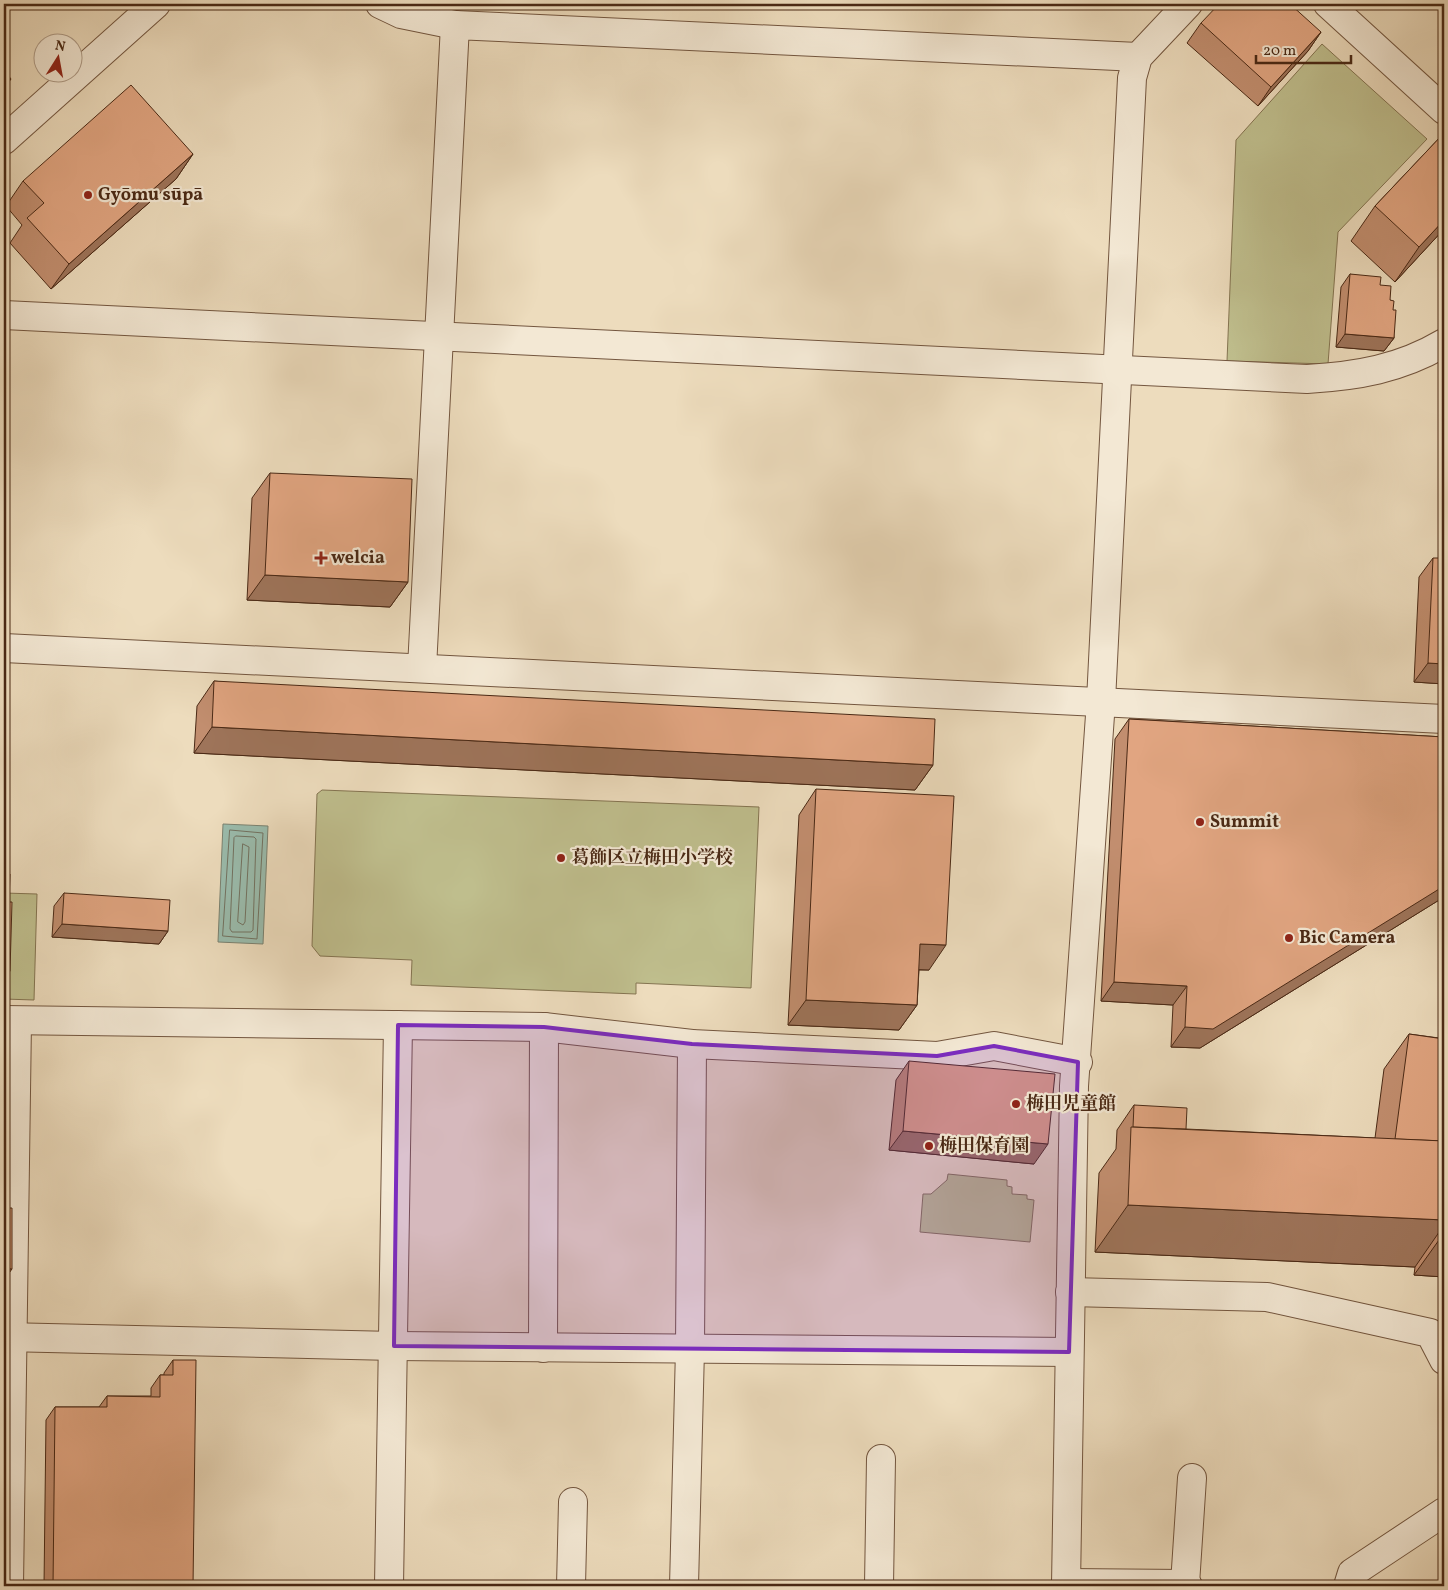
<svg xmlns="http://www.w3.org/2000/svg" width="1448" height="1590" viewBox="0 0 1448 1590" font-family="Vollkorn,'Noto Serif JP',serif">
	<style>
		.green { fill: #bfbe8d; stroke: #847451 }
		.water { fill: #9abcad; stroke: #7a8170 }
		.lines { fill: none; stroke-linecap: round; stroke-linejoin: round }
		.shore { stroke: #727261; stroke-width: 1 }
		.minor-casing { stroke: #73563f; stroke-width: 30 }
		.minor { stroke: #f3e8d4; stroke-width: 28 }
		.wall { fill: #c28e6f; stroke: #4a2915 }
		.shaded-wall { fill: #9e745a; stroke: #4a2915 }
		.building { fill: #e1a581; stroke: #4a2915 }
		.marked { fill: #7b2cbf; fill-opacity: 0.2; stroke: #7b2cbf; stroke-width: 4; stroke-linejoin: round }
		.poi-dot { fill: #8f2418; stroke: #f3e8d4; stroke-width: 2 }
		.labels { text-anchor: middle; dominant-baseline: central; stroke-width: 4.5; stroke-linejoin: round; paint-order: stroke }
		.poi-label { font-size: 18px; font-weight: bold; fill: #4a2915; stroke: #f3e8d4; text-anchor: start }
	</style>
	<rect width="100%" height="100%" fill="#eddcbd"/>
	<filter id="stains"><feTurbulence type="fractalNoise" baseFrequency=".004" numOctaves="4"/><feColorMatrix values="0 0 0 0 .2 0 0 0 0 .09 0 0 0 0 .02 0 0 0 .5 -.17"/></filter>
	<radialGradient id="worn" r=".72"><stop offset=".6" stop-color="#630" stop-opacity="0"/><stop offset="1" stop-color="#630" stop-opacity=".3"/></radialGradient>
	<!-- green -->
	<g class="green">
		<path d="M1322,44L1427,139L1338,232L1328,364L1227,361L1236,140Z"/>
		<path d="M322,790L759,807L751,988L636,983V994L411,985L412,960L320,956L312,946L317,794Z"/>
		<path d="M4,893L37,894L34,1000L4,999Z"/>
		<path d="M948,1174L1007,1180V1186L1012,1187V1194L1027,1195V1199L1034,1200L1030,1242L920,1232L923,1194H931L947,1180Z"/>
	</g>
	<!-- water -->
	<path class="water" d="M223,824L268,826L263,944L218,942Z"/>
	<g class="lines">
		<!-- shore -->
		<g class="shore">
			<path d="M230,830L263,833L257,939L223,936Z"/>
			<path d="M236,836L254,837L256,839L253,930L251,932H232L230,929L234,838Z"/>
			<path d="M243,844L249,847L245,922L243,925L238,922Z"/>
		</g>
		<defs>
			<g id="minor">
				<path d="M380,4L401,14L455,25"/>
				<path d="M1328,4L1444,110"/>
				<path d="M4,140L156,4"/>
				<path d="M4,315L1307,379C1357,376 1400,369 1444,343"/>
				<path d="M4,648L1444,719"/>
				<path d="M422,668L455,25L1138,57"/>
				<path d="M4,1020L544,1027L692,1044L937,1056L994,1046L1078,1062"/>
				<path d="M1070,1292L1267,1297L1430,1333L1444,1360"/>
				<path d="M4,1337L394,1346L1069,1352"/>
				<path d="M543,1348L544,1027"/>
				<path d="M1066,1583L1185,1584L1188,1586"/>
				<path d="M1185,1584L1192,1478"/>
				<path d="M9,1586L17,1021"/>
				<path d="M389,1586L398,1025"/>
				<path d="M571,1586L573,1502"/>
				<path d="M684,1586L690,1349L692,1044"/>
				<path d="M879,1586L881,1459"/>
				<path d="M1066,1586L1074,1086L1101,701L1132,78L1138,57L1188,4"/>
				<path d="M1348,1586L1352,1573L1444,1512"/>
			</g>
		</defs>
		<!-- minor casing -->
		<use href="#minor" class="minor-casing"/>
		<!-- minor -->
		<use href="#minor" class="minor"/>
	</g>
	<!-- wall -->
	<g class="wall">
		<path d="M1444,20V31L1440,27Z"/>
		<path d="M1201,23L1321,32L1308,51L1258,106L1187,43Z"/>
		<path d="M1444,133V229L1395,282L1351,241L1375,206Z"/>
		<path d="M193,154L176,179L51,289L10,243L22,225L6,206L23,181Z"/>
		<path d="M1350,274L1380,285L1390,300L1394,338L1384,351L1336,347L1341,287Z"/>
		<path d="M270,473L408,582L390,607L247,600L252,498Z"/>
		<path d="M1433,558L1444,684L1414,682L1419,577Z"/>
		<path d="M214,681L933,765L915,790L194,753L197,706Z"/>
		<path d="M1129,719L1444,737V897L1200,1048L1171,1047L1173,1005L1101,1001L1115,739Z"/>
		<path d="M816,789L929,970H919L917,1005L899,1030L788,1025L799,815Z"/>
		<path d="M64,893L168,931L159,944L52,937L54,906Z"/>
		<path d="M1444,1002V1277L1414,1275L1415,1267L1095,1252L1099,1173L1116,1149L1117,1130L1134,1105L1186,1129L1375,1138L1384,1069L1409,1034L1439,1038Z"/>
		<path d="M909,1061L1034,1164L889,1150L896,1080Z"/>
		<path d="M173,1360L193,1586H44L46,1420L55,1407H99L107,1396H151V1388L160,1375H164V1373Z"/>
	</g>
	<!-- shaded-wall -->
	<g class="shaded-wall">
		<path d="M1321,32L1308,51L1258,106L1271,87Z"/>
		<path d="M11,79L4,89V85Z"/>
		<path d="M193,154L176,179L51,289L69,264Z"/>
		<path d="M1444,220V229L1395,282L1419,247Z"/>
		<path d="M1345,334L1394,338L1384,351L1336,347Z"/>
		<path d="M265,575L408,582L390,607L247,600Z"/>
		<path d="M1428,663L1444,664V684L1414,682Z"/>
		<path d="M212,727L933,765L915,790L194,753Z"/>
		<path d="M1444,886V897L1200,1048L1171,1047L1185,1027Z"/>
		<path d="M62,924L168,931L159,944L52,937Z"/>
		<path d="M920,944L946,945L929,970L902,969Z"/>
		<path d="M4,970L10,971L4,980Z"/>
		<path d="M1114,982L1187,986L1173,1005L1101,1001Z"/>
		<path d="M806,1000L917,1005L899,1030L788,1025Z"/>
		<path d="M903,1131L1048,1144L1034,1164L889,1150Z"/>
		<path d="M1128,1205L1444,1220V1225L1415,1267L1095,1252Z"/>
		<path d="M1444,1233V1277L1414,1275Z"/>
		<path d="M4,1268L12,1269L4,1280Z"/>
	</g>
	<!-- building -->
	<g class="building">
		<path d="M1219,4H1239L1245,9L1249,4H1290L1321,32L1271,87L1201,23Z"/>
		<path d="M4,70L11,79L4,85Z"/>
		<path d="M131,85L193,154L69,264L27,218L44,203L23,181Z"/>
		<path d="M1444,133V220L1419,247L1375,206Z"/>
		<path d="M1350,274L1381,277L1380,285L1391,286L1390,300L1394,301L1393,310H1396L1394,338L1345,334Z"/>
		<path d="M270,473L412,479L408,582L265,575Z"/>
		<path d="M1433,558H1444V664L1428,663Z"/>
		<path d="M214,681L935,719L933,765L212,727Z"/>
		<path d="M1129,719L1444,737V886L1213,1029L1185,1027L1187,986L1114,982Z"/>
		<path d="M816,789L954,796L946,945L920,944L917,1005L806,1000Z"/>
		<path d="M4,873L10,874L9,902H12L10,971L4,970Z"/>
		<path d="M64,893L170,900L168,931L62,924Z"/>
		<path d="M1409,1034L1444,1039V1141L1395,1139Z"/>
		<path d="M909,1061L1055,1074L1048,1144L903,1131Z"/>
		<path d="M1134,1105L1187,1108L1186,1129L1133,1127Z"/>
		<path d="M1131,1127L1444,1141V1220L1128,1205Z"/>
		<path d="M4,1190V1208H12V1269L4,1268Z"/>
		<path d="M173,1360H196L193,1586H53L55,1407H107V1396L160,1397V1375H173Z"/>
	</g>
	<!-- marked area -->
	<path class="marked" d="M398,1025L544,1027L692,1044L937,1056L994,1046L1078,1062L1069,1352L394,1346Z"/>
	<!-- markers -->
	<g class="poi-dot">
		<circle cx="88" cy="195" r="5"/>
		<path d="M318.5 550.5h5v5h5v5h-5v5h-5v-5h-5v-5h5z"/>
		<circle cx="1200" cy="822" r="5"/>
		<circle cx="561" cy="858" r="5"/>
		<circle cx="1289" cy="938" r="5"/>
		<circle cx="1016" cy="1104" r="5"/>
		<circle cx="929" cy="1146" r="5"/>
	</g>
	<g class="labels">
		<!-- poi labels -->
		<g class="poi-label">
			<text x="98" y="195">Gyōmu sūpā</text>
			<text x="331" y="558">welcia</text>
			<text x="1210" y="822">Summit</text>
			<text x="571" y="858">葛飾区立梅田小学校</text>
			<text x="1299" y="938">Bic Camera</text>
			<text x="1026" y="1104">梅田児童館</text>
			<text x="939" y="1146">梅田保育園</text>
		</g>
	</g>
	<!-- margin -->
	<rect width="1448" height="1590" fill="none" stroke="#eddcbd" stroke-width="20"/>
	<rect x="5" y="5" width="1438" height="1580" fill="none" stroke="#4a2915" stroke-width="2.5"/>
	<rect x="10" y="10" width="1428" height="1570" fill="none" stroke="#4a2915"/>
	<!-- north arrow -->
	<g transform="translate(58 58) rotate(11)"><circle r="24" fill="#f3e8d4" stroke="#af9c88"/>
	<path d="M0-4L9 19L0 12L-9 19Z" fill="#8f2418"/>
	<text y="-8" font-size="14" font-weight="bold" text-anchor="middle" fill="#4a2915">N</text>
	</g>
	<!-- scale -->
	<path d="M1256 55v8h95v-8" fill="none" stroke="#4a2915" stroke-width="2.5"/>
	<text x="1263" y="55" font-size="15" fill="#4a2915" stroke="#f3e8d4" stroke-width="4" paint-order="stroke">20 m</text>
	<rect width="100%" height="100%" filter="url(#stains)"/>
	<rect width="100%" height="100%" fill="url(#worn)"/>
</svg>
